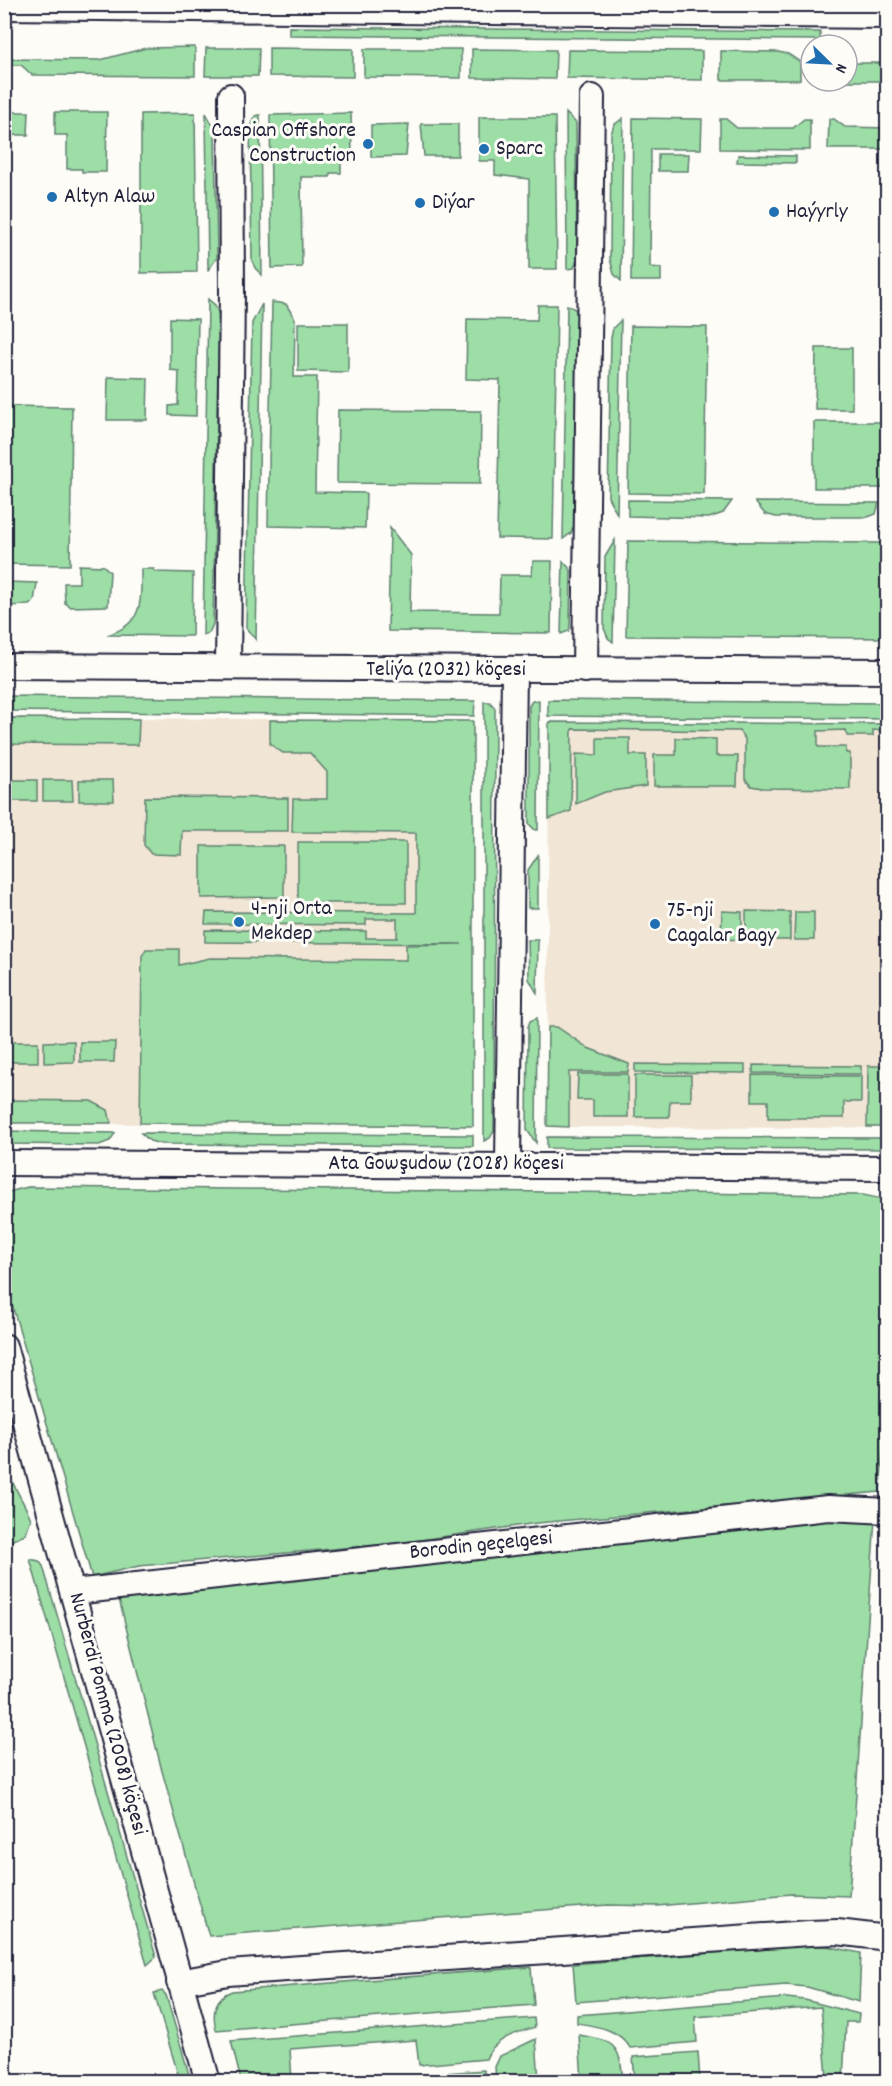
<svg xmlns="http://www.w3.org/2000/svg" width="892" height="2086" viewBox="0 0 892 2086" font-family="Dekko,sans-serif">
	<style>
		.built { fill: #f1e5d5 }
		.green { fill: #9ddda6; stroke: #608070; stroke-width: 1.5 }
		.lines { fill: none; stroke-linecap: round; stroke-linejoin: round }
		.street-casing { stroke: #22223b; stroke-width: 28 }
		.street { stroke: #fdfcf7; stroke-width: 24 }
		.poi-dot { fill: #1f6fb2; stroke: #fdfcf7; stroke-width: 2 }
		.labels { text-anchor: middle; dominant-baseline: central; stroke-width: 6; stroke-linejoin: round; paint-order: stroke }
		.poi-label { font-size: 22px; fill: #22223b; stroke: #fdfcf7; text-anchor: start }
		.street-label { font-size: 22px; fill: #22223b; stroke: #fdfcf7 }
	</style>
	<rect width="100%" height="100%" fill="#fdfcf7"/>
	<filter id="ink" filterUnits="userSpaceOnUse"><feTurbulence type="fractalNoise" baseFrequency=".0167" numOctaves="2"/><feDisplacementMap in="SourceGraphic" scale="12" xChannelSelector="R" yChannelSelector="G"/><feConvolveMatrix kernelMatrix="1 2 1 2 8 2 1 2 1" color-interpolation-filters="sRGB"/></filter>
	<g filter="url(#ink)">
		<!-- built -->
		<g class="built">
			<path d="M5,717L473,721V1126L5,1123Z"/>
			<path d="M549,722L887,724V1128L547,1127Z"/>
		</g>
		<!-- green -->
		<g class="green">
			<path d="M289,27L820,32V40L289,35Z"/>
			<path d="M195,47V76L32,75L21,65H5V59L100,60L146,48Z"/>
			<path d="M206,48H259L258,76H205Z"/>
			<path d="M269,48L353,49V77L269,76Z"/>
			<path d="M364,49H461V78L364,77Z"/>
			<path d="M472,49L556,50L555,79L472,78Z"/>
			<path d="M568,50L702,51V80L567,78Z"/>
			<path d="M721,51L778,52L788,54L800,62V80H721Z"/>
			<rect x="847" y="63" width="40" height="18"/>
			<path d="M5,112H29L28,135H13L12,143H5Z"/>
			<path d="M55,112H107L106,172H82V169H67V135H55Z"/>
			<path d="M195,113L197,272L141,273V114Z"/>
			<path d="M206,113L215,129L217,258L208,270Z"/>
			<path d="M351,113L352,155H341V173H330V177H301L302,267L272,268L270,115Z"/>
			<path d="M566,113L576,123L577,260L574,268L567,269Z"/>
			<path d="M260,115L262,275L255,268L252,260L250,129L255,116Z"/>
			<path d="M479,117H555L557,269H529V179L495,175V161H479Z"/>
			<path d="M623,118L621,281L614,274L610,259L611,134L614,125Z"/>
			<path d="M633,118L702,119L701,149H651L650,267L661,268V281H631Z"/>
			<path d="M720,119H726L737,128H793L804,119H810V150L720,149Z"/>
			<path d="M829,119H834L845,127L887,128V149H828Z"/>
			<path d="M409,124L406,156L371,157V125Z"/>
			<path d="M421,124H458V156H424Z"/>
			<path d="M658,154H689L688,171H658Z"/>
			<path d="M738,155L796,156V163L737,162Z"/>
			<path d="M208,299L215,305L219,315L213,624L209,633L203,635Z"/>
			<path d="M272,302L286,304L295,319L294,377H317L315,492L366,493L365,528L268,526Z"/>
			<path d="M262,304L256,640L246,628L252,323Z"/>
			<path d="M538,305H557L553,539L497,538L500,380L466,379L467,319L537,320Z"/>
			<path d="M567,305L575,309L578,315L574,525L571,533L563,539Z"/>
			<path d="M170,318L198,319L196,416L169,415V406L178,405L179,371L170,370Z"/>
			<path d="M621,320L617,514L608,497L611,338L613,328Z"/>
			<path d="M298,323H348V372L298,371Z"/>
			<path d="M631,326L707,327L704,494L628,493Z"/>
			<path d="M816,348H852V409H815Z"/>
			<path d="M882,348H887V409H881Z"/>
			<path d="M108,377L148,378L147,420H107Z"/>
			<path d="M5,406L72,407L70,565L5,564Z"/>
			<path d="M338,410L481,411L480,484L337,483Z"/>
			<rect x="814" y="422" width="73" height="66"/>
			<path d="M628,500L732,501L723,513L709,518L628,516Z"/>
			<path d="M755,502L879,503L876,514L868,517H776L765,514Z"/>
			<path d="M390,528L411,555L410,612L499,613L500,575H532L533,561H552L551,633L388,631Z"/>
			<path d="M615,540L613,642L608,638L604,628L605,557Z"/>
			<path d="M628,541L887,543V638L626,636Z"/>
			<path d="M563,561L571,570L570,627L569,631L561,634Z"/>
			<path d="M79,565L104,566L110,572L108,606L71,607L65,603L64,583H79Z"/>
			<path d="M141,569H154L155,572L193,573L192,636L107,635C144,624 141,601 141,569Z"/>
			<path d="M5,582L37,583L34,601L29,605L5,606Z"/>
			<path d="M5,696L475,701L474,716L5,711Z"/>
			<path d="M539,700L538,830H535L529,824V706L532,701Z"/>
			<path d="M548,700L887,703V719L548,716Z"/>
			<path d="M484,702H490L495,708L494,1131L490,1138L484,1141Z"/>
			<path d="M5,718L139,719L138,745L5,744Z"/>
			<path d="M270,720L473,721V1126L140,1123L142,956L146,949H179V965L210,958L406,960V945L462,944L205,942V930L366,931V938H397V919H366V925L205,924L206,912L416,913V833L292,832L293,799H327V772L310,753H283L270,744Z"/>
			<path d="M549,722L887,724L888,731L873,730V736H847L846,730L818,731V747H846V753H850V789L762,788L751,786L745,779V739L739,731L572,729L571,811L549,819Z"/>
			<path d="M597,738H630V755H646V786L605,792L576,804V754L597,755Z"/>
			<path d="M676,738L716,739V756H738L737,786H654V755H676Z"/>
			<rect x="6" y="780" width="31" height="21"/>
			<path d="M43,780H72L73,801H43Z"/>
			<path d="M79,780H113L114,801H79Z"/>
			<path d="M145,797L288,798V831H182L181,855L151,854L144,845Z"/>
			<rect x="298" y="842" width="108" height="61"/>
			<path d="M201,846H284V897L201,898Z"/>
			<path d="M538,855V908H528V870Z"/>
			<path d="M722,911L742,912V940L721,939Z"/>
			<path d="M746,911L790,912V940H746Z"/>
			<path d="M795,912H814V940H794Z"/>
			<path d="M528,940H538L537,993L529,979Z"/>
			<path d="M537,1018L536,1143L527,1130L528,1027L530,1021Z"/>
			<path d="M548,1027H557L588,1048L629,1064L628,1072H569V1127L547,1126Z"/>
			<path d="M74,1041V1062L44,1063V1042Z"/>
			<rect x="7" y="1042" width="31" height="20"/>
			<path d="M80,1042H115L114,1062H80Z"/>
			<path d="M635,1064L745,1065V1073L635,1072Z"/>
			<path d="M753,1065L861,1066V1074L753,1073Z"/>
			<path d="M868,1066H887V1127H867Z"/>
			<path d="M578,1074H628V1117H593V1100H577Z"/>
			<path d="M635,1075H691V1101H670L669,1117H635Z"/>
			<path d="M752,1075L861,1076V1102H844V1118H768V1101H752Z"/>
			<path d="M5,1100L91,1101L108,1110L111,1123H5Z"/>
			<path d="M5,1131L115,1133L110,1141L99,1145L5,1144Z"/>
			<path d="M141,1133L473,1135V1146L161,1144L150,1141Z"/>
			<path d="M547,1137L887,1138L888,1149L547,1148Z"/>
			<path d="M28,1187L863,1195L887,1200L888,1384L880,1492L537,1523L399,1543L139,1566L92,1577L5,1281L4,1193Z"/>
			<path d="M5,1462C10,1483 23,1499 31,1519L25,1534L5,1544Z"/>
			<path d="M835,1518L875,1519L849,1896L791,1894L657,1906L608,1905L209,1936L162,1771L119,1599Z"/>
			<path d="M30,1559L39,1561L43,1566L156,1957L147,1965Z"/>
			<path d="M802,1946H826L861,1953L859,2002L807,1987L786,1985L576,2002L573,1964Z"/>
			<path d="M531,1967L534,2005L216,2030C212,2014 214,1997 232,1991Z"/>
			<path d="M162,1991L166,1995L191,2081H180L154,1993Z"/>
			<path d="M787,1998L805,2000L859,2014L858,2022H846L843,2081H811L810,2079L827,2077L821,2007L695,2017L697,2042L630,2048C620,2029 596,2026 577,2023V2015Z"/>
			<path d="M534,2018L535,2027C516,2033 493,2039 486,2059L419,2065L416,2040L290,2049L292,2081H241L231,2041Z"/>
			<path d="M579,2035C615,2041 620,2045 623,2081H582Z"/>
			<path d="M536,2039L539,2081H496L495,2067L500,2056Z"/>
			<path d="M698,2052L700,2081H635L633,2057Z"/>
			<path d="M484,2070L485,2081H420L419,2075Z"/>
		</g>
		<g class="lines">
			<defs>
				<g id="street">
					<path d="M4,7L888,16"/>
					<path d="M4,666L888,671"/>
					<path d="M228,667L232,291L231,96"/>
					<path d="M585,670L592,97"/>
					<path d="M4,1163L888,1168"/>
					<path d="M508,1164L514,670"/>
					<path d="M4,1346L208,2082"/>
					<path d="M74,1592L828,1508L888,1511"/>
					<path d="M179,1982L228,1973L809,1933L837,1932L888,1938"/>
				</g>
			</defs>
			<!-- street casing -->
			<use href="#street" class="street-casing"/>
			<!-- street -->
			<use href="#street" class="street"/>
		</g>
	</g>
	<!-- markers -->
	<g class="poi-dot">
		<circle cx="368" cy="144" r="6"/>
		<circle cx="484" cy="149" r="6"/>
		<circle cx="52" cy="197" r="6"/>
		<circle cx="420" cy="203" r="6"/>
		<circle cx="774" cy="212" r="6"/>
		<circle cx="239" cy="922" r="6"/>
		<circle cx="655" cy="924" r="6"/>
	</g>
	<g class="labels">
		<!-- poi labels -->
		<g class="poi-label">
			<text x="356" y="131" text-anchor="end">Caspian Offshore<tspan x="356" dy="25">Construction</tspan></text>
			<text x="496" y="149">Sparc</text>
			<text x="64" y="197">Altyn Alaw</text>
			<text x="432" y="203">Diýar</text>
			<text x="786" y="212">Haýyrly</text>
			<text x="251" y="909">4-nji Orta<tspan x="251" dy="25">Mekdep</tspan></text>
			<text x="667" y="911">75-nji<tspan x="667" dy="25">Cagalar Bagy</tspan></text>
		</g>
		<!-- street labels -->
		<g class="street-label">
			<text x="446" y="670">Teliýa (2032) köçesi</text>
			<text x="446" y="1164">Ata Gowşudow (2028) köçesi</text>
			<text transform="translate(481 1546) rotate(-6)">Borodin geçelgesi</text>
			<text transform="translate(107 1714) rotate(75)">Nurberdi Pomma (2008) köçesi</text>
		</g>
	</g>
	<!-- margin -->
	<rect width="892" height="2086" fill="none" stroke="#fdfcf7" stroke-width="24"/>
	<rect x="12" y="12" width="868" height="2062" fill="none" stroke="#22223b" stroke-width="2" filter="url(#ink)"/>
	<!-- north arrow -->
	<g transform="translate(829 63) rotate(114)"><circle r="28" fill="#fdfcf7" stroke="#a5a5ac" stroke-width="1.5"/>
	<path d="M0-4.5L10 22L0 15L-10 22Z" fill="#1f6fb2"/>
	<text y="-9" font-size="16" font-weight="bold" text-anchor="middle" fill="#22223b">N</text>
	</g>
</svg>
